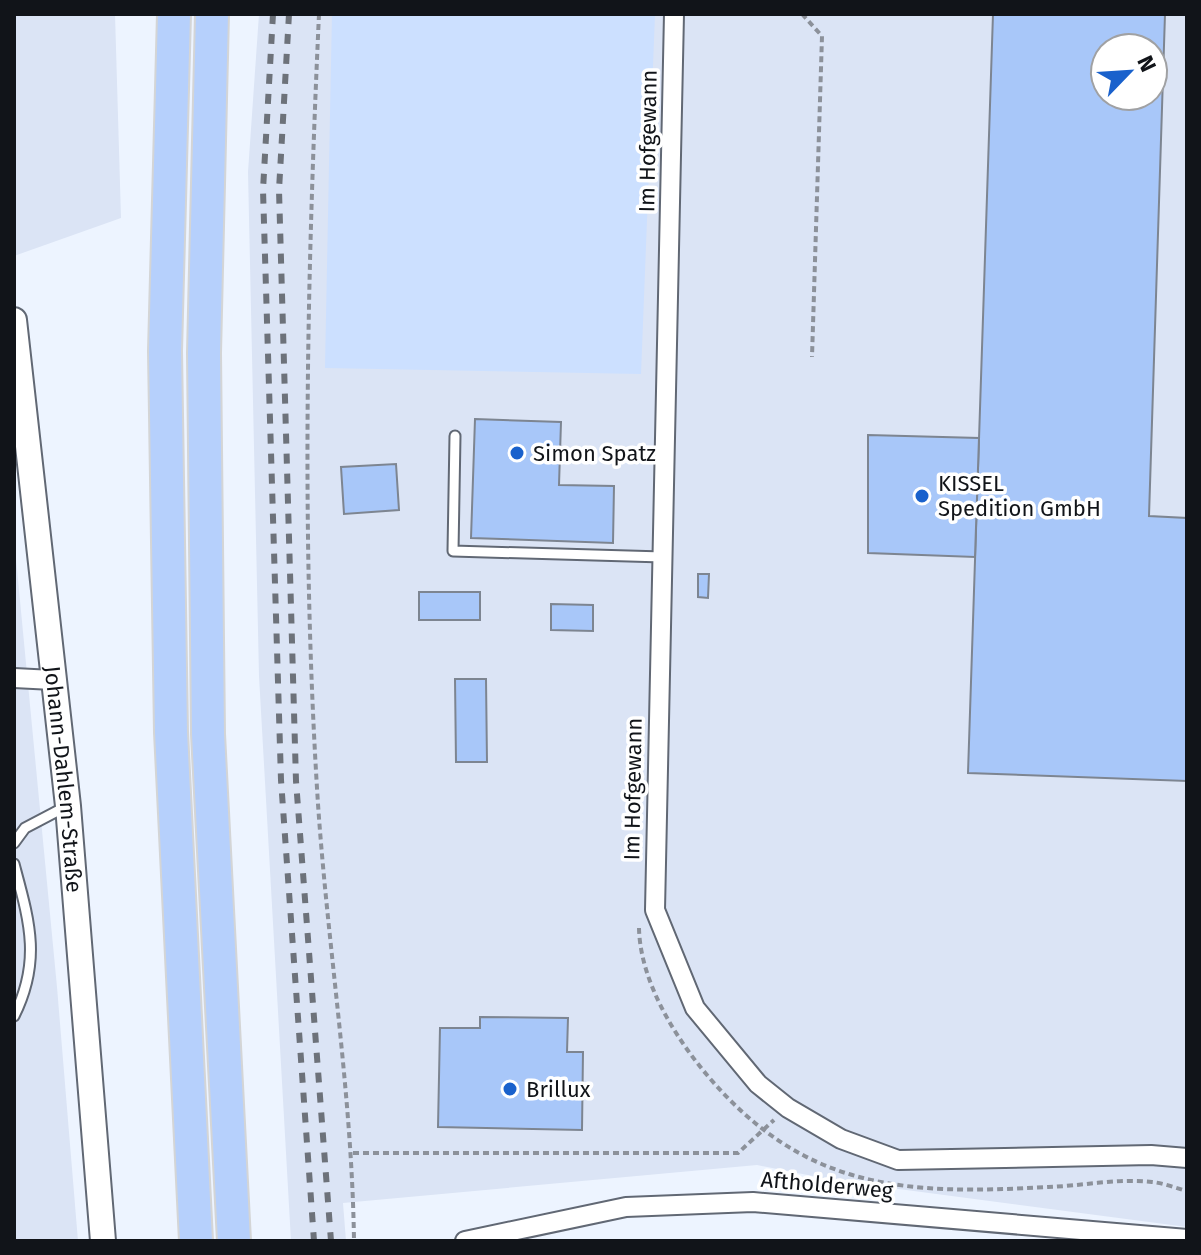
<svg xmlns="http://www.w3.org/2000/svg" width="1201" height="1255" viewBox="0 0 1201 1255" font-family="'Fira Sans',sans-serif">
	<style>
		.built { fill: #dbe4f5; fill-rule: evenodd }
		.green { fill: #cce0ff }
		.building { fill: #a8c7f9; stroke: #7d8591; stroke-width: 2; fill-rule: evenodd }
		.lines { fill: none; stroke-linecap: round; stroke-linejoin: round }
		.service-casing { stroke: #616874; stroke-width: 13 }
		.minor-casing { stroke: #616874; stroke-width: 22 }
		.tertiary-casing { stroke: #616874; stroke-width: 28 }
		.trunk-casing { stroke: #d4d5d6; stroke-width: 36 }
		.path { stroke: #8c919a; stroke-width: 4; stroke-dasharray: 6 4; stroke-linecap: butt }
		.service { stroke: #fff; stroke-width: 9 }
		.minor { stroke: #fff; stroke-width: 18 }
		.tertiary { stroke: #fff; stroke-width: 24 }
		.trunk { stroke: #b6d0fc; stroke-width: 32 }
		.rail { stroke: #6d727a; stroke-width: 6; stroke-dasharray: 10 10; stroke-linecap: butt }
		.poi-dot { fill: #1961cc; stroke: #fff; stroke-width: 3 }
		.labels { text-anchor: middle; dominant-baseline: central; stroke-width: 7; stroke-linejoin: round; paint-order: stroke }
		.street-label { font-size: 22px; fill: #111419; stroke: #fff }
		.poi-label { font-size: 22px; fill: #111419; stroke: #fff; text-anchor: start }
	</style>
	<rect width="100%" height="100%" fill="#edf4ff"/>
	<!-- built -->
	<g class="built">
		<path d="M14,14H115L121,218L14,256Z"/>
		<path d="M259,14H1187V1227L838,1181L757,1165L343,1203L346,1241H291L259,676L248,172ZM1105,48H1153V96H1105Z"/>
		<path d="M14,538L57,987L78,1241H14Z"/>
	</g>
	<!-- green -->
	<path class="green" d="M332,14H655L641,374L325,368Z"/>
	<!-- building -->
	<g class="building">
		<path d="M993,14H1165L1149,516L1187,518V781L968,773ZM1105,48H1153V96H1105Z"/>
		<path d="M475,419L561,422L559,485L614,486L613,543L471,538Z"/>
		<path d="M868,435L979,438L975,557L868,553Z"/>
		<path d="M396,464L399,510L344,514L341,467Z"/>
		<path d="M698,574H709L708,598L698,597Z"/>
		<rect x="419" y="592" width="61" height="28"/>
		<path d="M551,604L593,605V631L551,630Z"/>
		<path d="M455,679H486L487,762H456Z"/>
		<path d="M480,1017L568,1018L567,1052H583L582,1130L438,1127L440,1028H480Z"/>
	</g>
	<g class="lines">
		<defs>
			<g id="service">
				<path d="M455,436L453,551L663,557"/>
				<path d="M14,843L25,828L65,807"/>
				<path d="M14,864C29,920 42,960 14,1016"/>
			</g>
			<g id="minor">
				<path d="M674,14L655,910L695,1008L758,1084L788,1108L841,1139L898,1160L1151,1155L1187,1158"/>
				<path d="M14,678L53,680"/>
				<path d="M465,1241L626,1207L753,1202L1187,1239"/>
			</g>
			<g id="tertiary">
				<path id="s1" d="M14,320L68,806L103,1241"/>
			</g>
			<g id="trunk">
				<path d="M174,14L165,351L171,732L196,1241"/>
				<path d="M212,14L204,353L208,734L234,1241"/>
			</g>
		</defs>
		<!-- service casing -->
		<use href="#service" class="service-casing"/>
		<!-- minor casing -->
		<use href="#minor" class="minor-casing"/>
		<!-- tertiary casing -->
		<use href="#tertiary" class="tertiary-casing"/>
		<!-- trunk casing -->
		<use href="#trunk" class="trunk-casing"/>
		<!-- path -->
		<g class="path">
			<path d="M319,14C307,277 301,541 318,804C328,950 352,1094 354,1241"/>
			<path d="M802,14L822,36L812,357"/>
			<path d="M639,928C640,980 674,1036 707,1075C805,1191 906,1195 1048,1187C1081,1186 1119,1178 1152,1182C1163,1183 1176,1188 1187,1191"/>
			<path d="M353,1153H738L774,1120"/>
		</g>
		<!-- service -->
		<use href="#service" class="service"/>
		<!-- minor -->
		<use href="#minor" class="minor"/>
		<!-- tertiary -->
		<use href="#tertiary" class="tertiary"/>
		<!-- trunk -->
		<use href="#trunk" class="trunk"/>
		<!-- rail -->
		<g class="rail">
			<path d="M273,14L263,190L281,780L314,1241"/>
			<path d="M289,14L279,190L296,781L331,1241"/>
		</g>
	</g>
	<!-- markers -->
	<g class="poi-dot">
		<circle cx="517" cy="453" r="8"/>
		<circle cx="922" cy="496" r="8"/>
		<circle cx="510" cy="1089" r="8"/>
	</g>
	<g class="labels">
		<!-- street labels -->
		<g class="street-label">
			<text transform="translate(648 141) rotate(-89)">Im Hofgewann</text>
			<text stroke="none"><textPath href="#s1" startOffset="462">Johann-Dahlem-Straße</textPath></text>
			<text transform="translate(633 789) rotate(-89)">Im Hofgewann</text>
			<text transform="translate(827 1185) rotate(5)">Aftholderweg</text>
		</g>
		<!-- poi labels -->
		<g class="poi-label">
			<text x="533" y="453">Simon Spatz</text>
			<text x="938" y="483">KISSEL<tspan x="938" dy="25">Spedition GmbH</tspan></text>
			<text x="526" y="1089">Brillux</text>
		</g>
	</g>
	<!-- border -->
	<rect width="1201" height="1255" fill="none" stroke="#111419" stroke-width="32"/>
	<!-- north arrow -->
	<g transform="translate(1129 72) rotate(65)"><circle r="38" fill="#ffffff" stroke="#a0a1a3" stroke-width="2"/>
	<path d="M0-6L14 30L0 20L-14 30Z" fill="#1961cc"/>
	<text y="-12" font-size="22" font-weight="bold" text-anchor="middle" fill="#111419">N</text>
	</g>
</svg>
